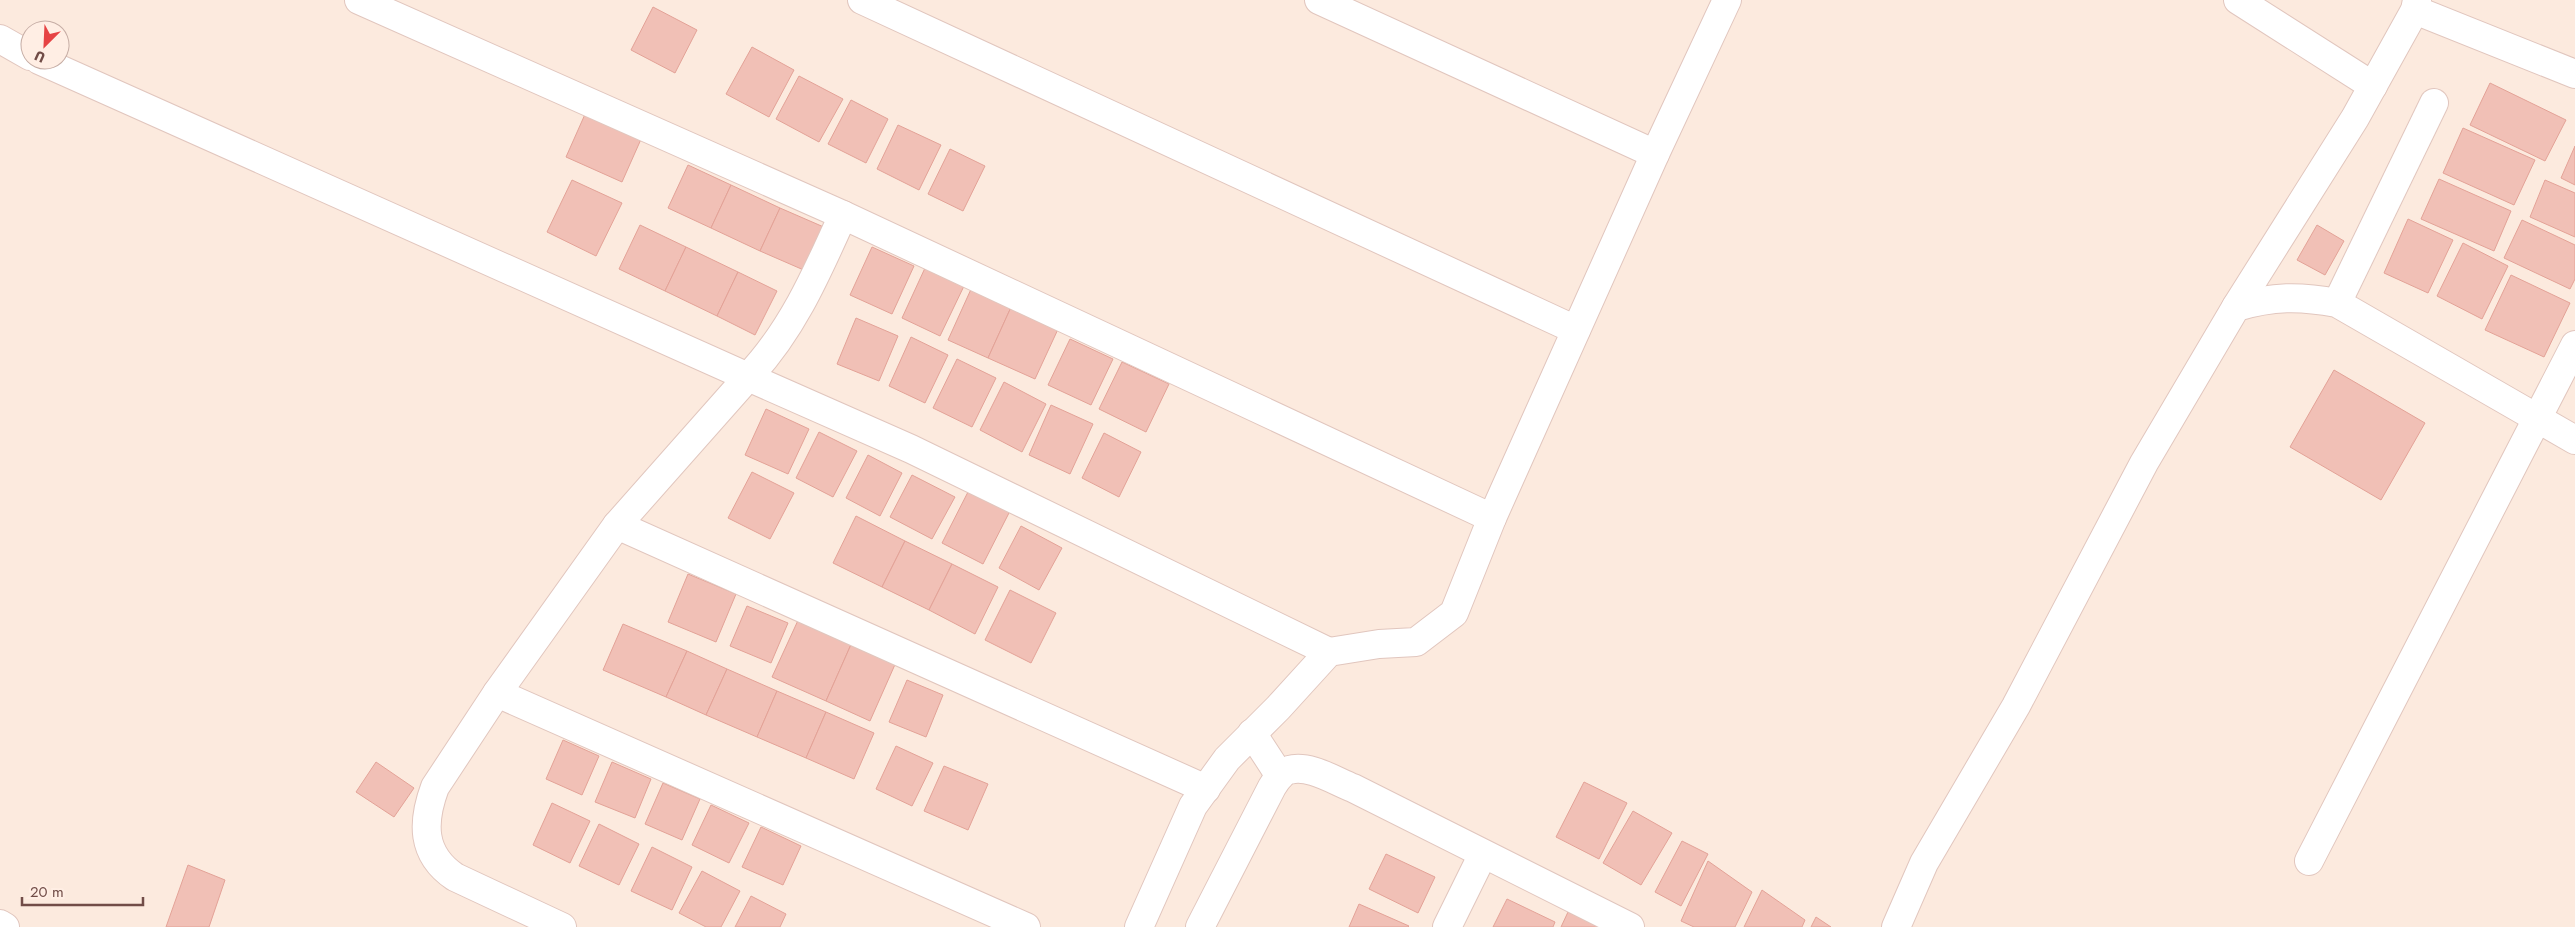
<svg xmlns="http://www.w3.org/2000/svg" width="2575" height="927" viewBox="0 0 2575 927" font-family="Jost,sans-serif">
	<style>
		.building { fill: #f1c0b6; stroke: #e3a297 }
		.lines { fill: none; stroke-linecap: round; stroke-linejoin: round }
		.minor-casing { stroke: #e1c6be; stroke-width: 30 }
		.minor { stroke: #fff; stroke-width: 28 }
	</style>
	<rect width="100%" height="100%" fill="#fceade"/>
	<!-- building -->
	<g class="building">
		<path d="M653,7L697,30L675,73L631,50Z"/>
		<path d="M752,47L794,70L769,117L726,94Z"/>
		<path d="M799,76L843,99L819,142L776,119Z"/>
		<path d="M2490,83L2566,120L2545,161L2470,125Z"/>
		<path d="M851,100L888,119L866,163L828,144Z"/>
		<path d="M586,112L642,137L622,182L566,157Z"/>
		<path d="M898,125L941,145L919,190L877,169Z"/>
		<path d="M2463,128L2535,160L2514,205L2443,173Z"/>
		<path d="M2575,146V185L2561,178Z"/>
		<path d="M950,149L985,166L963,211L928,194Z"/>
		<path d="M688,165L731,185L711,228L668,208Z"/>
		<path d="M2439,179L2511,211L2494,251L2421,219Z"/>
		<path d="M572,180L622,203L596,256L547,232Z"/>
		<path d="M2545,180L2575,193V237L2530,217Z"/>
		<path d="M731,185L780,208L760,251L711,228Z"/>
		<path d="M780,208L826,228L806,271L760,251Z"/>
		<path d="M2408,219L2453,240L2428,293L2384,273Z"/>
		<path d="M2522,220L2575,245V279L2570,289L2504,258Z"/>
		<path d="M640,225L686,247L665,291L619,269Z"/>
		<path d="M2317,225L2344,241L2325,275L2297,260Z"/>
		<path d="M2463,243L2508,266L2482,319L2437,296Z"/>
		<path d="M686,247L738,272L717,316L665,291Z"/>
		<path d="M872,247L914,266L892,314L850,295Z"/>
		<path d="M925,268L964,286L940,336L902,318Z"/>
		<path d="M738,272L777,291L755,335L717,316Z"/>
		<path d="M2511,275L2570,303L2544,357L2485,330Z"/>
		<path d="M972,287L1012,305L988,358L948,340Z"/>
		<path d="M1012,305L1059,327L1035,379L988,358Z"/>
		<path d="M856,318L898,336L879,381L837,364Z"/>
		<path d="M911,337L948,355L925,403L889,386Z"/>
		<path d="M1070,339L1113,359L1091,405L1048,385Z"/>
		<path d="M957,359L996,378L972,427L933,408Z"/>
		<path d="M1122,362L1169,384L1146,432L1099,409Z"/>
		<path d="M2334,370L2425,423L2381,500L2290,447Z"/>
		<path d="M1004,382L1046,404L1022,452L980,430Z"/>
		<path d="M1051,405L1093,424L1070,474L1029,455Z"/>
		<path d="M766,409L809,429L788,474L745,455Z"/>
		<path d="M819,432L857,451L833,497L796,478Z"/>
		<path d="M1104,433L1141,452L1119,497L1082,478Z"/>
		<path d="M868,455L902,473L880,516L846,498Z"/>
		<path d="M752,472L794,493L770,539L728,518Z"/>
		<path d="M912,475L955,497L932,539L890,517Z"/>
		<path d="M970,488L1011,509L983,564L942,543Z"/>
		<path d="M856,516L905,541L882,587L833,563Z"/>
		<path d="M1021,526L1062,548L1039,590L999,568Z"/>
		<path d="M905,541L952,564L929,610L882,587Z"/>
		<path d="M952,564L998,587L975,634L929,610Z"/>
		<path d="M688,574L736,594L716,642L668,622Z"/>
		<path d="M1010,590L1056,613L1031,663L985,640Z"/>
		<path d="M747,606L788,623L771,663L730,646Z"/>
		<path d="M800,616L853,640L826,701L772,677Z"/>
		<path d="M623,624L687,651L666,697L603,670Z"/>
		<path d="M853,640L897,660L870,721L826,701Z"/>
		<path d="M687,651L727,669L706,715L666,697Z"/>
		<path d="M727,669L777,691L757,737L706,715Z"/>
		<path d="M907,680L943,695L926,737L889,722Z"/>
		<path d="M777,691L826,712L806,758L757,737Z"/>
		<path d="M826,712L874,733L854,779L806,758Z"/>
		<path d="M563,740L599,756L582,795L546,779Z"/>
		<path d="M896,746L933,763L912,806L876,789Z"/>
		<path d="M376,762L414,788L394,817L356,792Z"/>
		<path d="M612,762L651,779L635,818L595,802Z"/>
		<path d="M944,766L988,784L968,830L924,811Z"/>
		<path d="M1584,782L1627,803L1599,859L1556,837Z"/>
		<path d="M663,783L700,799L682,840L645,824Z"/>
		<path d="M552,803L590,821L570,863L533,845Z"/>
		<path d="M711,805L749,823L729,863L692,845Z"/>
		<path d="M1633,811L1672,833L1641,885L1603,863Z"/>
		<path d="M599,824L639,844L619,885L579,866Z"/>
		<path d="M761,827L801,846L783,885L742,867Z"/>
		<path d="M1682,841L1708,854L1681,906L1655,892Z"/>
		<path d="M652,847L692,867L672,910L631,891Z"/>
		<path d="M1386,854L1435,877L1418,913L1369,889Z"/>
		<path d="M1708,861L1752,892L1735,927H1694L1681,921Z"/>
		<path d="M188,865L225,880L209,927H166Z"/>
		<path d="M702,871L740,891L721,927H706L679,913Z"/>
		<path d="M1762,890L1805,920L1802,927H1744Z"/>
		<path d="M751,896L786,914L780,927H735Z"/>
		<path d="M1507,899L1555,922L1553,927H1493Z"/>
		<path d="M1359,904L1409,926L1408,927H1349Z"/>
		<path d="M1568,912L1603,927H1561Z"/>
		<path d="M1816,917L1831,927H1811Z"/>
	</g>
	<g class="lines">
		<defs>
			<g id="minor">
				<path d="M359,0L843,215L1492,518"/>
				<path d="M862,0L1576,330"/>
				<path d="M1319,0L1655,154"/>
				<path d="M2238,0L2373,86"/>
				<path d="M2415,10L2575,74"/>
				<path d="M0,39L30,56"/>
				<path d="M39,60L748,377L617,525L497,693L435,787C422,822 421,854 455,877L562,927"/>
				<path d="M843,215C817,273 792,331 748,377L911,449L1329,652"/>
				<path d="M2337,303L2434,103"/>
				<path d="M2236,307L2355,118L2415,10L2417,0"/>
				<path d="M617,525L1206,789"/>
				<path d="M497,693L1026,927"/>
				<path d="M1252,733L1280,776"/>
				<path d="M2309,861L2575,345"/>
				<path d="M0,924L5,927"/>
				<path d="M1139,927L1193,806L1227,759L1278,708L1329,652L1379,644L1416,642L1454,613L1492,518L1655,154L1727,0"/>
				<path d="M1200,927L1272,787C1276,781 1281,772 1289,770C1309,764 1335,781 1353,788L1630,927"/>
				<path d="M1447,927L1483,854"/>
				<path d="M1896,927L1924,863L2016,706L2144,463L2236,307C2273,296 2300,296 2337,303L2575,440"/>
			</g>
		</defs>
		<!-- minor casing -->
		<use href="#minor" class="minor-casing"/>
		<!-- minor -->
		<use href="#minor" class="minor"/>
	</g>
	<!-- north arrow -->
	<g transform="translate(45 45) rotate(204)"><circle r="24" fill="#ffeee4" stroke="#c6ada5"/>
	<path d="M0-4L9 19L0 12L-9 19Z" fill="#e64344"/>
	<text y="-8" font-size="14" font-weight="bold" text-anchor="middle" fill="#714c47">U</text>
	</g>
	<!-- scale -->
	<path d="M22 897v8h121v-8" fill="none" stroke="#714c47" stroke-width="2.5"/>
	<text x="30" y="897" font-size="15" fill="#714c47" stroke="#ffeee4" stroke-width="4" paint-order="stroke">20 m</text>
</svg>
